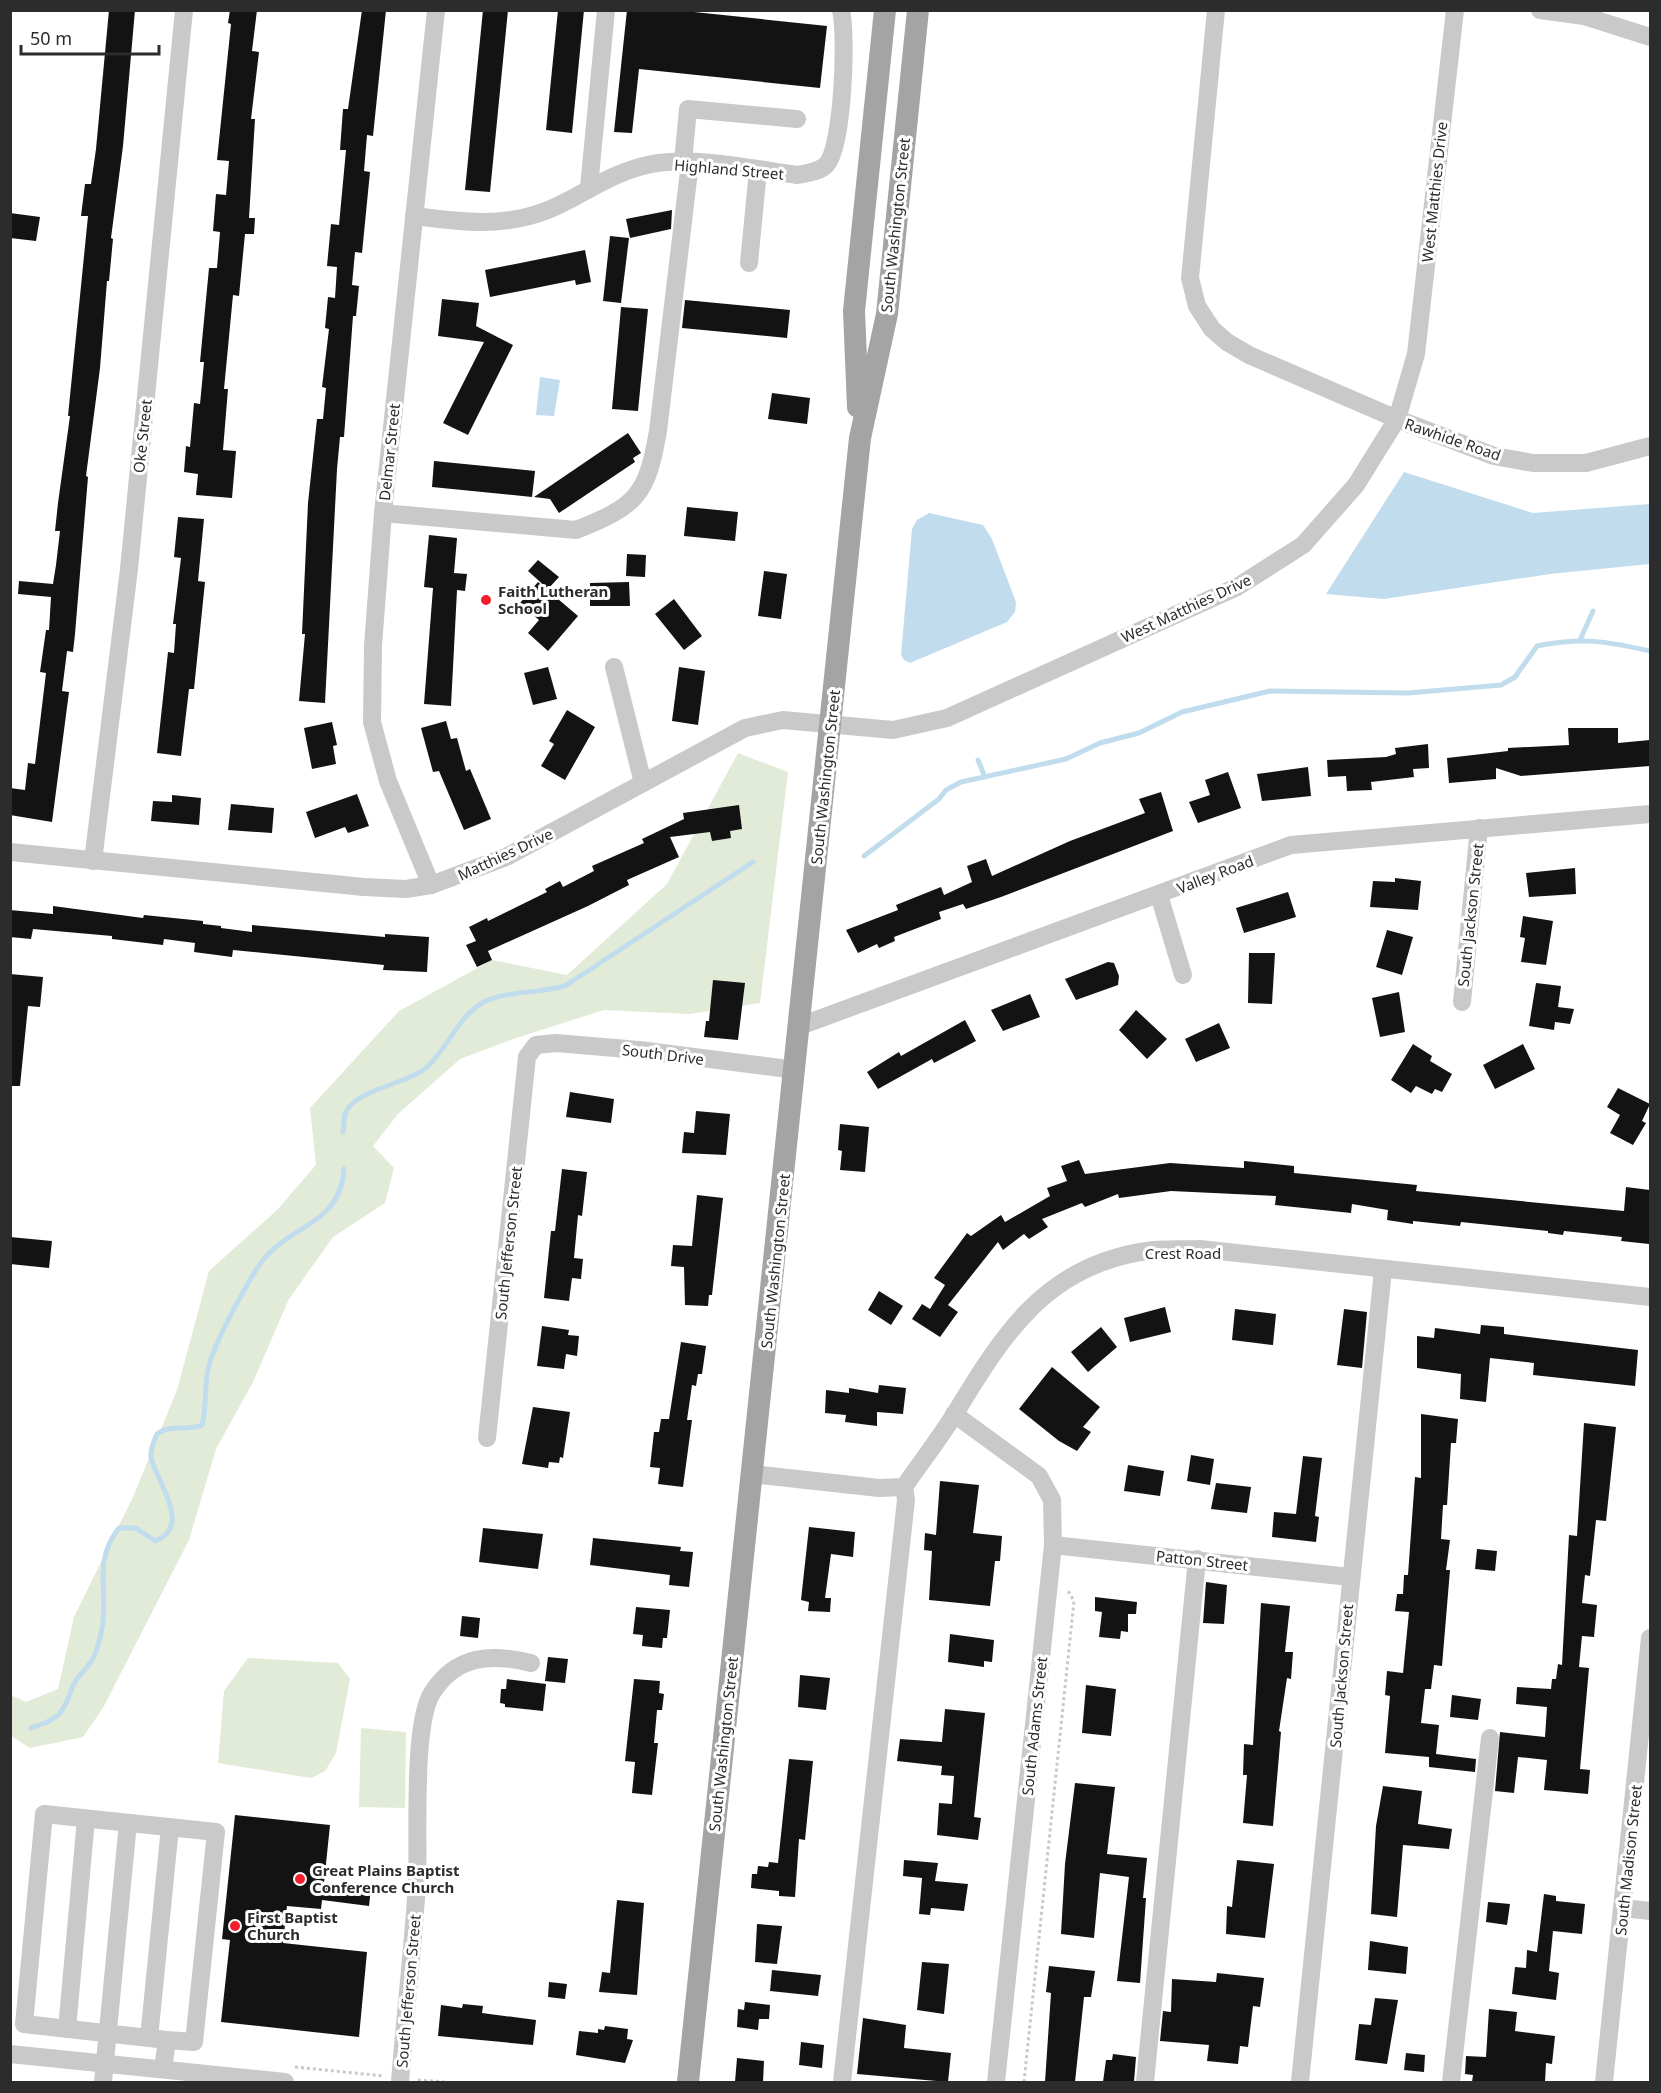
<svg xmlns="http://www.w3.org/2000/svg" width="1661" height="2093" viewBox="0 0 1661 2093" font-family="'Noto Sans',sans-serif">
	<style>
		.green { fill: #e2ebd7 }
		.water { fill: #c1dced }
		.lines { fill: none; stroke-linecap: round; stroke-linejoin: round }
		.stream { stroke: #c1dced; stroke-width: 5 }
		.building { fill: #131313 }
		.path { stroke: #c9c9c9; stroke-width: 3; stroke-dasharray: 3 3; stroke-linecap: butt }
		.minor { stroke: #c9c9c9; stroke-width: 18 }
		.major { stroke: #a4a4a4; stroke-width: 22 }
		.poi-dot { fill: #f31e2d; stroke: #fff; stroke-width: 2 }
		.labels { text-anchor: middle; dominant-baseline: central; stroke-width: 6; stroke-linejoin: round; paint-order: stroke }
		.street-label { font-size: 15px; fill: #2c2c2c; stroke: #fff }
		.poi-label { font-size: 15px; font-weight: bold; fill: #2c2c2c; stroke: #fff; text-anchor: start }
	</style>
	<rect width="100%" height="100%" fill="#fff"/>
	<!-- green -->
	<g class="green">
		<path d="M738,753L788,772L760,1003L690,1014L604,1010L513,1039L460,1059L398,1114L373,1146L394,1168L385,1203L333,1237L289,1299L253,1382L216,1449L189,1540L103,1708L83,1737L30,1748L11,1736V1695L26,1702L58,1689L74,1617L133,1497L177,1390L209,1271L277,1210L316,1165L310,1108L399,1011L492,960L567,975L667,884Z"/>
		<path d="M248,1658L338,1663L350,1679L336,1753L325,1771L311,1778L218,1763L224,1691Z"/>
		<path d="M361,1728L406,1732L405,1808L359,1807Z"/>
	</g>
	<!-- water -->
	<g class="water">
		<path d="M540,377L560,380L554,416L536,415Z"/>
		<path d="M1404,472L1533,513L1650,504V564L1550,574L1384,599L1326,594Z"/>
		<path d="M929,513L983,525L992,539L1016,602L1015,612L1007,622L910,663L904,660L901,655L912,529L917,520Z"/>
	</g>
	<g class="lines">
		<!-- stream -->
		<g class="stream">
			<path d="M1580,640L1593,611"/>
			<path d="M978,760L985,777"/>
			<path d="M864,856L939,799L946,790L961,782L1066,759L1100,743L1139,733L1182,712L1270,691L1408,693L1501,685L1515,677L1537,646C1583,637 1605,641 1650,651"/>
			<path d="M343,1132C344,1127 344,1120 345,1114C353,1090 408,1084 427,1067C448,1048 459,1015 484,1002C505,991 541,993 565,986L753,862"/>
			<path d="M31,1728C63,1717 61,1715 73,1686C77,1676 87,1669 92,1660C97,1652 100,1639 102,1629C109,1591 92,1562 119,1528H136L155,1541C194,1526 155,1480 151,1457C150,1449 154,1441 157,1434C172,1423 187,1432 202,1425C207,1407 204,1388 208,1370C211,1349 249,1278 263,1260C292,1224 341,1224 344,1169"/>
		</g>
	</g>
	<!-- building -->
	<g class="building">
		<path d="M109,10H135L123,146L111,238L113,239L109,281H107L100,368L86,476L88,477L75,634L73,652L67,651L62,691L69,692L52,822L10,815V788L25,790L28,763L35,764L46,673L40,672L46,630H49L51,597L18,594L19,581L53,584L56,565L60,531H55L58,503L70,416H68L88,216H81L85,184H91L96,149Z"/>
		<path d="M230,10H257L252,51L259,52L251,119H255L249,218H255L254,234H245L239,296L233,295L224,389H228L223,450L236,451L232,498L196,495L198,474L184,472L186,446L190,447L194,403L200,404L204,362H200L209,268H217L220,232L213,231L216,194L226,195L229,161L217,160L231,24L228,23Z"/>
		<path d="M362,10H386L373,136L367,135L364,171L370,172L362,253L355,252L352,285L359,286L356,316H353L344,437H340L337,469L325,703L299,701L305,634H302L308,503L317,419H323L326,388L322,387L329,329L325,328L328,297L335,298L337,267L327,266L331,224L339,225L346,150H340L343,109H348Z"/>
		<path d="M483,10H508L490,192L465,190Z"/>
		<path d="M558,10H584L572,133L546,130Z"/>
		<path d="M627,10H675L827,26L820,88L639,69L632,133L614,132Z"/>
		<path d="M672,210L671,229L630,238L626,219Z"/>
		<path d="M10,213L40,217L36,241L10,238Z"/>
		<path d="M610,236L629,238L621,303L603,301Z"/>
		<path d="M585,250L591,282L576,285L575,280L490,297L485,270Z"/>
		<path d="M442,299L479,303L476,326L513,345L468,435L443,423L484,342L438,336Z"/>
		<path d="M685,300L790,310L787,338L682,328Z"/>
		<path d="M621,307L648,309L638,411L612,409Z"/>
		<path d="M772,393L810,398L807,424L768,419Z"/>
		<path d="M628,433L641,453L633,458L635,462L559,513L550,499L534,497Z"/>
		<path d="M434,461L535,471L532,497L432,487Z"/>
		<path d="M687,507L738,512L735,541L684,536Z"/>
		<path d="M178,517L204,519L198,581L205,582L194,689H189L181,756L157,753L168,652L174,653L176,624H173L181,558L174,557Z"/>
		<path d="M429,535L457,538L454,573L467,574L465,591L457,590L451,706L424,704L433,588L424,587Z"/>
		<path d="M627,554L646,555L645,577L626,576Z"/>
		<path d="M538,560L559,577L548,589L528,571Z"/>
		<path d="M764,571L787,574L781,619L758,616Z"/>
		<path d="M538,582L578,616L548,651L528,633L539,620L520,603Z"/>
		<path d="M629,582L630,606H590V583Z"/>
		<path d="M674,599L702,636L684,650L655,614Z"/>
		<path d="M548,667L557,699L533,705L524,673Z"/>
		<path d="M679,667L705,671L698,725L672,721Z"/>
		<path d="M567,710L595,727L565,780L541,766L554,744L549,741Z"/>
		<path d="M446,721L451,739L457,738L466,771L470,769L491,819L464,830L439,771L433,772L421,728Z"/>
		<path d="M332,722L337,745L333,746L336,764L312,769L304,728Z"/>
		<path d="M1568,728H1618V743L1650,740V766L1521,776L1496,768V779L1449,783L1447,758L1508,751V748L1569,745Z"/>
		<path d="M1428,744L1429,768L1413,769L1414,777L1371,782L1372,790L1347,791L1346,776L1328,777L1327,760L1386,757L1396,754L1395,748Z"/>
		<path d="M1308,767L1311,796L1262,801L1257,774Z"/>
		<path d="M1228,772L1241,808L1198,823L1189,802L1210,795L1205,780Z"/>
		<path d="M1161,792L1173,831L1001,897L966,909L963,904L939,912L941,919L894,937L895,941L879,948L877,944L858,953L846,930L898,910L896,905L941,887L944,895L972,882L967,866L986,859L992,876L1070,841L1145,813L1139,799Z"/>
		<path d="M357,794L369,826L348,833L345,827L315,838L306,812Z"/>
		<path d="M172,795L201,798L199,825L151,821L153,801L172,802Z"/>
		<path d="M231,804L274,808L272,833L228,830Z"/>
		<path d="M739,805L742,829L730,831L731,838L712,841L710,832L670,837L679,857L627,880L629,885L588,906L488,951L492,960L477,967L466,945L476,941L469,927L487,918L488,921L547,892L545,889L560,881L563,887L594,871L592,866L644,843L642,839L684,819L683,813Z"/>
		<path d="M1575,868L1576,894L1529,897L1526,873Z"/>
		<path d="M1395,878L1421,881L1418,910L1370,907L1373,881L1395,882Z"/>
		<path d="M1288,892L1296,917L1244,933L1236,908Z"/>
		<path d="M53,906L143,918L144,915L203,921V924L221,926V928L252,932V925L385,937V934L429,937L427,972L383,970L384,965L233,950L232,957L194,952L195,943L164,939L163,945L112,939V936L33,929L31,939L10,937V910L53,914Z"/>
		<path d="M1523,916L1553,921L1546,965L1521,962L1525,938L1520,937Z"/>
		<path d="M1387,930L1413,937L1402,975L1376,967Z"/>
		<path d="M1249,953H1275L1272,1004L1248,1003Z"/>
		<path d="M1108,962L1114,963L1119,976L1118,985L1076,1000L1065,979Z"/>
		<path d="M10,974L43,977L40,1007L28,1006L20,1086H10Z"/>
		<path d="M713,980L745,983L738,1040L704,1037L706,1021H709Z"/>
		<path d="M1536,983L1561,986L1558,1007L1574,1009L1570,1024L1555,1022L1554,1030L1529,1026Z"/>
		<path d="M1399,992L1405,1032L1380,1037L1372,998Z"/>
		<path d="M1030,994L1040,1017L1003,1031L991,1010Z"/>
		<path d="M1136,1010L1167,1039L1147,1059L1119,1030Z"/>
		<path d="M965,1020L976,1041L934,1063L932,1059L878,1089L867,1072L899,1052L901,1056Z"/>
		<path d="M1219,1023L1230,1048L1196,1062L1185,1039Z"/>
		<path d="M1413,1044L1432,1056L1430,1061L1452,1074L1442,1092L1435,1089L1432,1094L1416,1086L1411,1093L1391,1080Z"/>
		<path d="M1523,1044L1535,1069L1495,1089L1483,1065Z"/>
		<path d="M1618,1088L1650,1104L1642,1121L1646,1123L1633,1145L1610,1133L1620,1115L1607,1107Z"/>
		<path d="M570,1092L614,1099L611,1123L566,1117Z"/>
		<path d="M696,1111L730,1114L726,1155L682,1153L684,1132L694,1133Z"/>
		<path d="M840,1124L869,1127L865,1172L840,1170L842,1151L838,1150Z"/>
		<path d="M1079,1160L1085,1174L1170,1163L1244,1168V1161L1294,1166V1173L1417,1185L1416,1191L1624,1211L1626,1187L1650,1190L1649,1244L1621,1241L1622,1237L1564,1231L1563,1235L1548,1233V1231L1461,1222L1460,1226L1413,1221V1224L1387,1220L1388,1210L1352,1204L1351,1213L1275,1205L1276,1196L1171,1191L1119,1198L1118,1194L1085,1207L1082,1203L1042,1219L1048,1227L1029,1239L1024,1234L1003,1250L998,1242L948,1305L958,1312L940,1337L912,1319L922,1304L930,1309L945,1285L934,1278L967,1233L971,1236L1001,1215L1005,1222L1050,1196L1047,1188L1067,1181L1061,1166Z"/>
		<path d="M562,1169L587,1172L582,1216L578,1215L574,1258L583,1259L581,1279L572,1278L569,1301L544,1298L551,1231H555Z"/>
		<path d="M697,1195L723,1198L712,1295H709L708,1306L685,1305L684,1267L671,1266L673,1245L692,1246Z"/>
		<path d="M10,1237L52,1241L49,1268L10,1264Z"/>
		<path d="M879,1291L903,1306L891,1325L868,1310Z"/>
		<path d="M1165,1307L1171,1332L1130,1342L1124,1318Z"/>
		<path d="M1235,1309L1276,1314L1273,1345L1232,1340Z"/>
		<path d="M1344,1309L1367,1312L1362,1368L1337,1365Z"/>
		<path d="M1481,1325L1504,1327V1334L1638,1350L1635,1386L1533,1375L1534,1363L1490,1358L1486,1402L1460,1399L1461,1374L1417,1368V1336L1434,1338L1435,1328L1480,1334Z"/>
		<path d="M542,1326L569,1330L568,1335L579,1336L577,1356L566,1354L564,1369L537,1366Z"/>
		<path d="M1101,1327L1117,1347L1088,1372L1071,1352Z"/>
		<path d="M681,1342L706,1346L702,1374H698L696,1386L692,1385L687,1420H692L683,1487L658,1484L660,1468L650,1467L654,1432H659L661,1419H669Z"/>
		<path d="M1052,1367L1100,1407L1083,1427L1091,1432L1077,1451L1059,1441L1019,1409Z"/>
		<path d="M879,1385L906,1388L903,1414L877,1412V1426L845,1422L846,1415L825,1413L826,1390L849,1393V1388L878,1393Z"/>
		<path d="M533,1407L570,1412L563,1458L560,1457L559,1463L549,1462L548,1468L522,1464Z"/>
		<path d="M1421,1414L1458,1419L1456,1443H1451L1447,1505H1443L1441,1539L1450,1540L1446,1570H1450L1442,1666L1434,1665L1431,1689H1425L1421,1723L1439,1725L1436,1754L1476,1759L1475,1772L1429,1767V1757L1385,1753L1390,1696L1385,1695L1387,1671L1403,1673L1409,1612L1395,1611L1397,1594H1403L1404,1575H1408L1415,1477L1421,1478Z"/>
		<path d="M1584,1423L1616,1427L1606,1521L1596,1520L1590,1576L1585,1575L1582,1603L1597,1605L1594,1637L1582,1636L1579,1667L1589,1668L1580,1769L1590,1770L1588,1794L1544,1790L1547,1760L1518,1757L1514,1793L1495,1791L1500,1732L1545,1737L1547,1707L1516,1704L1517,1687L1551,1689L1552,1679H1556L1558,1664L1562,1665L1569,1535L1577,1536Z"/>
		<path d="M1191,1455L1214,1459L1210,1485L1187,1481Z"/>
		<path d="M1303,1456L1322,1458L1315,1516L1319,1517L1316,1542L1272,1537L1274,1512L1296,1514Z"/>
		<path d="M1128,1465L1164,1471L1160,1496L1124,1491Z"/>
		<path d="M940,1481L979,1485L973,1533L1002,1536L1000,1561H995L990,1606L929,1600L932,1551L924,1550L925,1533L936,1535Z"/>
		<path d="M1216,1483L1251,1487L1247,1513L1211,1509Z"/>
		<path d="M809,1527L855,1532L853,1557L831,1554L825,1598H831L830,1612L808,1611L809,1602L801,1600Z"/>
		<path d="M483,1528L543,1534L538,1569L479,1562Z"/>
		<path d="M593,1538L681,1547L680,1551L693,1552L689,1587L669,1585L670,1575L590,1565Z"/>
		<path d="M1477,1549L1497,1551L1495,1571L1475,1569Z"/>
		<path d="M1206,1582L1227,1585L1224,1624L1203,1623Z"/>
		<path d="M1095,1597L1137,1602L1136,1614H1128V1632L1121,1631L1120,1639L1099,1637L1102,1612L1095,1611Z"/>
		<path d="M1261,1603L1290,1606L1285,1652H1293L1291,1679L1287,1678L1279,1731L1281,1732L1273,1826L1243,1823L1247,1775H1243L1244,1744L1253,1745Z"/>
		<path d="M636,1607L670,1610L667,1638H663L662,1648L642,1646L643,1635L633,1634Z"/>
		<path d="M462,1616L480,1618L478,1638L460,1636Z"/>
		<path d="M950,1634L994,1640L992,1662L984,1661V1667L948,1662Z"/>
		<path d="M548,1657L568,1659L565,1683L545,1681Z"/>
		<path d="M800,1675L830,1678L826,1710L798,1707Z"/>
		<path d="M507,1679L546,1684L543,1711L505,1707V1704L500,1703L501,1689H506Z"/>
		<path d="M634,1679L660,1681L659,1693L664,1694L662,1710H657L654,1743H658L652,1795L632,1793L635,1762L625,1761Z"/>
		<path d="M1086,1685L1116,1689L1111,1736L1082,1733Z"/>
		<path d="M1452,1695L1481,1699L1478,1720L1450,1717Z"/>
		<path d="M945,1709L985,1713L974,1817L981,1818L978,1840L937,1835L939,1803L952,1804L954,1776L941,1775L942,1766L897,1761L900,1739L942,1742Z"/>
		<path d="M789,1759L813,1761L805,1840L799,1839L795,1897L779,1896V1891L751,1888L752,1874H757L758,1866L768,1867L769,1862L778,1863Z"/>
		<path d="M1075,1783L1115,1787L1107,1854L1147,1858L1143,1898H1146L1140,1983L1117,1981L1129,1877L1100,1873L1094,1938L1061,1934L1065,1864Z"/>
		<path d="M1383,1786L1422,1791L1418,1824L1452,1829L1449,1849L1403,1845L1397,1917L1371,1914L1376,1826Z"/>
		<path d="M235,1815L330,1825L324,1883L371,1888L369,1906L322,1900L321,1909L287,1906L283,1943L367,1952L359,2037L221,2022L230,1940L222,1939Z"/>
		<path d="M904,1860L938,1863L935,1881L968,1884L964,1911L931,1908L930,1915L919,1914L922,1878L903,1876Z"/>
		<path d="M1237,1860L1274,1864L1265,1938L1226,1934L1227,1906L1232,1907Z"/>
		<path d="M1544,1894L1556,1896V1901L1585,1904L1582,1934L1553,1931L1549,1971L1559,1973L1556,2000L1512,1994L1515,1967L1526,1968L1527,1950L1537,1952Z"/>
		<path d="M617,1900L644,1903L637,1995L599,1992L602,1972L610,1973Z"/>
		<path d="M1488,1902L1510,1904L1507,1925L1486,1922Z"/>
		<path d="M757,1924L782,1926L777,1964L755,1962Z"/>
		<path d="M1370,1941L1408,1947L1406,1974L1368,1970Z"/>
		<path d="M922,1962L949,1964L944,2014L917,2010Z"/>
		<path d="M1049,1966L1095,1971L1091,1997H1084L1075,2082H1045L1051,1993L1046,1992Z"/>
		<path d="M772,1970L821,1975L818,1996L770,1991Z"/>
		<path d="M1217,1973L1264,1978L1260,2007L1253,2006L1248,2047L1240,2046L1238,2064L1207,2061L1209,2045L1160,2041L1163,2011L1171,2012L1172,1979L1216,1982Z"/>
		<path d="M549,1982L567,1984L565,1999L548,1997Z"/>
		<path d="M1375,1998L1398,2000L1387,2064L1355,2060L1359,2024L1371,2025Z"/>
		<path d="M745,2002L770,2005L769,2019H759L758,2030L737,2027L738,2009L744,2010Z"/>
		<path d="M463,2004L483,2006L482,2013L536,2020L533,2045L438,2036L441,2005L462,2008Z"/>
		<path d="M1489,2009L1517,2012L1515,2031L1555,2036L1552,2064L1546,2063L1545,2082H1472L1473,2075L1465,2074L1466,2056L1486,2057Z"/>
		<path d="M863,2018L906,2025L904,2048L951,2053L948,2082L857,2074Z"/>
		<path d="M605,2026L628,2029L627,2039L633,2040L625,2063L576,2055L579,2031L598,2033V2029L604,2030Z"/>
		<path d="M801,2042L824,2045L822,2068L799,2065Z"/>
		<path d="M1406,2053L1425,2055L1424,2072L1404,2070Z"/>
		<path d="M1113,2054L1136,2057L1134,2082H1103L1106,2060H1112Z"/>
		<path d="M737,2058L764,2061L763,2082H735Z"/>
	</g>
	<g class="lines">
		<!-- path -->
		<g class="path">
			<path d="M295,2067L384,2076"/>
			<path d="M418,2080L446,2082"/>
			<path d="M1024,2082L1074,1601L1067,1589"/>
		</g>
		<!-- minor -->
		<g class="minor">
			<path d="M1216,10L1190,278L1197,306L1212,329L1227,342L1249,355L1397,419L1494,456L1533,463H1586L1650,446"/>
			<path d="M1540,10L1584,16L1650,37"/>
			<path d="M683,162L688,109L797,119"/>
			<path d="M589,187L606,10"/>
			<path d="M414,216C460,222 503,228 548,210C587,194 607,173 652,164C695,156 753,169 797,175C807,173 820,172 827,164C843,145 847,35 841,10"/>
			<path d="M749,263L758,170"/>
			<path d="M383,513L576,530C637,506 647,495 658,431L690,163"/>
			<path d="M614,667L643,783"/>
			<path d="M10,852L364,887L406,889L431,885L506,857L745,728L783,720L893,730L947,718L1237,587L1303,545L1356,485L1397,419L1416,354L1455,10"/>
			<path d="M93,861L129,569L184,10"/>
			<path d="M431,885L388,781L372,722L373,646L383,513L436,10"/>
			<path d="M1159,895L1183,975"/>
			<path d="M1462,1002L1479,828"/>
			<path d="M800,1026L1291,845L1650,814"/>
			<path d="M954,1414L1039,1476L1052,1500L1053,1545L996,2082"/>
			<path d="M487,1438L527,1057L536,1045L556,1043L639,1050L796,1070"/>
			<path d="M752,1474L879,1488L904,1487C921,1462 940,1438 956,1412C1004,1333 1046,1266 1146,1251C1163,1248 1182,1250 1200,1249L1650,1297"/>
			<path d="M1053,1545L1350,1577"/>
			<path d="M1623,1908L1650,1911"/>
			<path d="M67,2029L86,1819"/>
			<path d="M149,2038L170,1827"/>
			<path d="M10,2054L285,2082"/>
			<path d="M163,2069L167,2040L194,2042L216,1832L44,1814L24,2024L167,2040"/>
			<path d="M103,2082L128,1823"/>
			<path d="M400,2082C405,2016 413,1949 417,1883C419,1841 412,1725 432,1693C456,1655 491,1653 531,1663"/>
			<path d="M842,2082L906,1500L904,1487"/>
			<path d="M1145,2082L1197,1559"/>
			<path d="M1300,2082L1383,1270"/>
			<path d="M1451,2082L1490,1738"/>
			<path d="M1604,2082L1650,1638"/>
		</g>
		<!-- major -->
		<g class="major">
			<path d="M858,407L854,311L885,10"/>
			<path d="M688,2082L860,438L887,314L918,10"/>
		</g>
	</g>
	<!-- markers -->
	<g class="poi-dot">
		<circle cx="486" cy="600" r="6"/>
		<circle cx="300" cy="1879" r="6"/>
		<circle cx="235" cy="1926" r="6"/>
	</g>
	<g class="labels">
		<!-- street labels -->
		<g class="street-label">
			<text transform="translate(729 169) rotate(5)">Highland Street</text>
			<text transform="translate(1434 192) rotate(-84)">West Matthies Drive</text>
			<text transform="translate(895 225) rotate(-84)">South Washington Street</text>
			<text transform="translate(142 436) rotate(-84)">Oke Street</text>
			<text transform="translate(1453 439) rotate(19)">Rawhide Road</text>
			<text transform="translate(389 452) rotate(-84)">Delmar Street</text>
			<text transform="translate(1186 608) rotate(-25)">West Matthies Drive</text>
			<text transform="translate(825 777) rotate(-84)">South Washington Street</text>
			<text transform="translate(505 854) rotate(-25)">Matthies Drive</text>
			<text transform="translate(1215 874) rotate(-21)">Valley Road</text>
			<text transform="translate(1470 915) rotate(-84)">South Jackson Street</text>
			<text transform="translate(663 1054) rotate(7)">South Drive</text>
			<text transform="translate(508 1243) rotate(-84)">South Jefferson Street</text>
			<text x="1183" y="1253">Crest Road</text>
			<text transform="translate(775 1261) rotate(-84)">South Washington Street</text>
			<text transform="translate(1202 1560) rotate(6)">Patton Street</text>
			<text transform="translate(1341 1676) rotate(-85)">South Jackson Street</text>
			<text transform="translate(1034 1726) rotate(-84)">South Adams Street</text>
			<text transform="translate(723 1744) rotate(-84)">South Washington Street</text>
			<text transform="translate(1628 1860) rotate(-84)">South Madison Street</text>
			<text transform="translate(408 1991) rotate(-85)">South Jefferson Street</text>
		</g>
		<!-- poi labels -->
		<g class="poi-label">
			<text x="498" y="591">Faith Lutheran<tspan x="498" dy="17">School</tspan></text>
			<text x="312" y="1870">Great Plains Baptist<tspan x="312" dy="17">Conference Church</tspan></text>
			<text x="247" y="1917">First Baptist<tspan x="247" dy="17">Church</tspan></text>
		</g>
	</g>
	<!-- border -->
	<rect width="1661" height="2093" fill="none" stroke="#2c2c2c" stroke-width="24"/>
	<!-- scale -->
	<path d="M21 45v9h138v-9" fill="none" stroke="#2c2c2c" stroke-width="3"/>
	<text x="30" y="45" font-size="18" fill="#2c2c2c" stroke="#ffffff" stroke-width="4.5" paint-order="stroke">50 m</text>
</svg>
